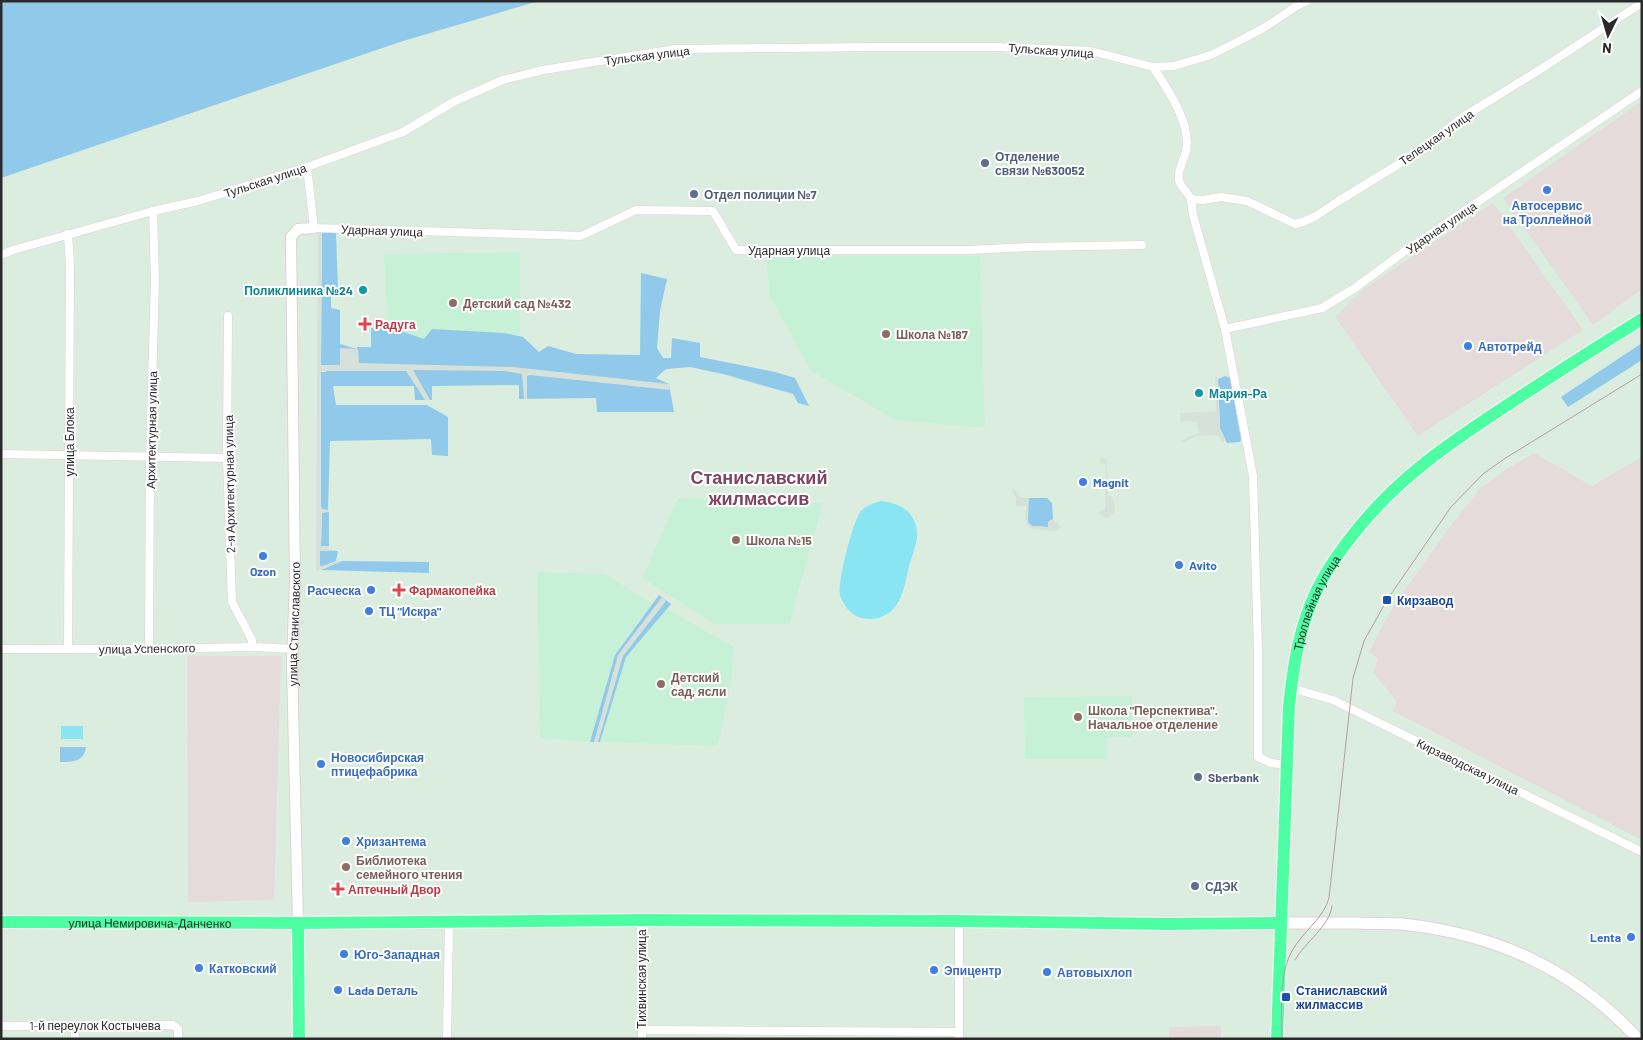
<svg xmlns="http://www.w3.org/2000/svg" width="1643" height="1040" viewBox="0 0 1643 1040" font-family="Barlow,sans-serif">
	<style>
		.industrial { fill: #e5dbdb }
		.education { fill: #c7f1d7 }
		.green { fill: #90c9ea }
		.pitch { fill: #8ae5f3 }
		.plaza { fill: #d5e1d9 }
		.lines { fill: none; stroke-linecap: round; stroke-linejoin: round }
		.minor-casing { stroke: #e4cfd9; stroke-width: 9 }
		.tertiary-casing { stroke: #e4cfd9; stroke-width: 12 }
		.secondary-casing { stroke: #e4cfd9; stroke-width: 13 }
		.primary-casing { stroke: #fff; stroke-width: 14 }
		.minor { stroke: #fff; stroke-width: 8 }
		.tertiary { stroke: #fff; stroke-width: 10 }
		.secondary { stroke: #fff; stroke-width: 11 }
		.primary { stroke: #4dffa2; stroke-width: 12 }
		.tram { stroke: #b69ca7; stroke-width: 1 }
		.service-dot { fill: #5c6f8a; stroke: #fff; stroke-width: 2 }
		.shop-dot { fill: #3f7fe0; stroke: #fff; stroke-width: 2 }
		.culture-dot { fill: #0f9aa8; stroke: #fff; stroke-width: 2 }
		.education-dot { fill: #8d6e63; stroke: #fff; stroke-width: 2 }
		.health-dot { fill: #e0444e; stroke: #fff; stroke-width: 2 }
		.transit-dot { fill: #1a4fb4; stroke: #fff; stroke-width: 2 }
		.labels { text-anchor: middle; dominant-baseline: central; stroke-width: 4; stroke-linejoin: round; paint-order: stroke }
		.street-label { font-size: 12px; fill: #2a2a2a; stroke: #fff }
		.service-label { font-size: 12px; font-weight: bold; fill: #4e5e75; stroke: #fff; text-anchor: start }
		.shop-label { font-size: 12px; font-weight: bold; fill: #366cbe; stroke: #fff; text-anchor: start }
		.culture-label { font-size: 12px; font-weight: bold; fill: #0d838f; stroke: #fff; text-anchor: end }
		.education-label { font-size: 12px; font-weight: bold; fill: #785e54; stroke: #fff; text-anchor: start }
		.health-label { font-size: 12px; font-weight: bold; fill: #be3a42; stroke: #fff; text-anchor: start }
		.transit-label { font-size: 12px; font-weight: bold; fill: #164399; stroke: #fff; text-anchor: start }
		.district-label { font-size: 18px; font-weight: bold; fill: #7f4560; stroke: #fff }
	</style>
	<rect width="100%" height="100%" fill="#daeddf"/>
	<!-- industrial -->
	<g class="industrial">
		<path d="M1642,101V289L1593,325L1503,198Z"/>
		<path d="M1493,203L1583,330L1418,436L1335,317L1364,289Z"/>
		<path d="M1534,453L1592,486L1642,457V840L1393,711L1397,702L1373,672L1378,659L1369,652L1372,645L1396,602L1452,524L1479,490L1505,470Z"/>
		<path d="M187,656H281L274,900L188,902Z"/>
		<path d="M1221,1026V1039H1169V1027Z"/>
	</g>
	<!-- education -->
	<g class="education">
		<path d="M520,252V351L389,352L384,254Z"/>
		<path d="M766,255L980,256L985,428L896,420L811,371L770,296Z"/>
		<path d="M678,498L823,503L789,624H715L642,578Z"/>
		<path d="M537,572L605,574L652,604L615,655L590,742L540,738Z"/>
		<path d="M666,609L734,647L731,682L718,746L600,742L626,657Z"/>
		<path d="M1132,696V737H1107V759H1025L1024,697Z"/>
	</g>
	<!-- green -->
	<g class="green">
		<path d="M1,1H539L403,41L1,178Z"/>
		<path d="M322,233H336L338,290L331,291V308L340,310V344L357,349V347H371V320L393,325L401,331L424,339L432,329L504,333L523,337L539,352L548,346L576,354L640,355L641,273L667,279L660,311L657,348L663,358H671L672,338L700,343V357L775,372L795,378L809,406L798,403L793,394L723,374L690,367L666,369L656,378L669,384L674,412H597L596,398L519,399V385L432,386V400H415L414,386H333L336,405H427L448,417V456L432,455L431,439L330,441L328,510L322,509L321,506V372H326V366L321,365Z"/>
		<path d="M1642,343V360L1568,407L1561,397Z"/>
		<path d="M1226,376L1230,378L1241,439L1240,442L1227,443L1220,428L1218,379Z"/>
		<path d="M1028,498H1047L1052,503L1053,519L1048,522V527L1032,526L1028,523Z"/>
		<path d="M324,512H329V546L321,547L322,513Z"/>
		<path d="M320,550L338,551L336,561L320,567Z"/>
		<path d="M342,561L429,562V573L321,570Z"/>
		<path d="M659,595L671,604L626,657L600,742H590L615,655Z"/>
		<path d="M60,747H86C84,762 72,762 60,762Z"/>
	</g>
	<!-- pitch -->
	<g class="pitch">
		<path d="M881,501C902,503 918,514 917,537C916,546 912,557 909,566C904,587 902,611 878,618C870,620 860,619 853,614C847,609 842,602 840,595C837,583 853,520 861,511C867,505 874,503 881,501Z"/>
		<rect x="61" y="726" width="22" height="13"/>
	</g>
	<!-- plaza -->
	<g class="plaza">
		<path d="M318,231L322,233L321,365H340V348L358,349L359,363L513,367L669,384L670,390L530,375L527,376V399H524L522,374L505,371L413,370L430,400H425L406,371H321V506L322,509L328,510L329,512L322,513L321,546H329V551H320V565L321,567L336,561H342L316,571Z"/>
		<path d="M1215,375L1218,379L1220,428L1226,441L1222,442L1219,435L1196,436L1182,443V440L1199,433L1197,422L1181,421L1180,413L1216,411Z"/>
		<path d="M1100,458L1106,459L1107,464L1108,496H1111L1115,505L1114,512L1108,518L1099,514L1100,510H1105L1106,465L1100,463Z"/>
		<path d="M1013,488L1019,494V497L1029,498L1028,522L1032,526L1048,527V522L1053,519L1061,527L1056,531L1032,529L1026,523V506H1016V498L1013,492Z"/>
		<path d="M662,597L666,601L623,656L598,742H594L618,655Z"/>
	</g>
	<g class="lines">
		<defs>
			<g id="minor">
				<path d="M1153,67C1167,88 1192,124 1186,151C1184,160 1177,170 1179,180C1180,187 1189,193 1191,200C1192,204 1192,210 1193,215L1225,329L1253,476L1258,650V757L1271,763L1286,765"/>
				<path d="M307,167L314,228L581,236L636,210L713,211L736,250H969L1030,247L1142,245"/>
				<path d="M1191,199L1203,200L1221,197L1247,201L1295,224L1303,222L1316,216L1337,202L1420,151L1463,117L1544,67L1642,3"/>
				<path d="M1,255L13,250L153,211L198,201L307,167L403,132L455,101L503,80L543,70L676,49L876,47H995L1091,51L1153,67L1174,66L1211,55L1241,40L1267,26L1298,5L1307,1"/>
				<path d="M228,316L227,458L232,602L252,640V647"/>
				<path d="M1225,329L1322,308L1355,288L1405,251L1642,91"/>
				<path d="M1,454L227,458"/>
				<path d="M1,649H149L252,647L294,649"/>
				<path d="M68,649L70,264L68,234"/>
				<path d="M149,649L150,457L155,280L153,211"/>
				<path d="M1291,688L1333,700L1642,852"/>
				<path d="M641,920L642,1039"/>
				<path d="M1,1026L173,1025L178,1029V1039"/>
				<path d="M75,1026V1039"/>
				<path d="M642,1030L959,1032"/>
				<path d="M447,1039L449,922"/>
				<path d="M959,1039V921"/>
			</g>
			<g id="tertiary">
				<path id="s1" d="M298,923L292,663L295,581L291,237L298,229L314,228"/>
			</g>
			<path id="secondary" d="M1281,923C1306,923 1331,923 1357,923C1372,924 1387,923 1402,924C1496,934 1574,969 1638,1039"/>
			<g id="primary">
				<path id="s2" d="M1,922L298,923L641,920L959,921L1167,924L1281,923"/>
				<path d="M298,923L299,1039"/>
				<path id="s3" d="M1277,1039L1289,706C1293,667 1299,628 1316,592C1324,574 1336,557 1348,541C1396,477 1455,439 1521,396C1561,370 1601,344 1642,319"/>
			</g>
		</defs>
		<!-- minor casing -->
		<use href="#minor" class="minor-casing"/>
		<!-- tertiary casing -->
		<use href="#tertiary" class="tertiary-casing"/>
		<!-- secondary casing -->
		<use href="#secondary" class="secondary-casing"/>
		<!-- primary casing -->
		<use href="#primary" class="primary-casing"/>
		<!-- minor -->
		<use href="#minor" class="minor"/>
		<!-- tertiary -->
		<use href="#tertiary" class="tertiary"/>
		<!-- secondary -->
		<use href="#secondary" class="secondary"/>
		<!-- primary -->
		<use href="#primary" class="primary"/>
		<!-- tram -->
		<g class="tram">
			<path d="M1295,960C1305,942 1330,926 1332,906"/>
			<path d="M1282,1039C1282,1007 1277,968 1298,942C1309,927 1324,916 1329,898L1353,678L1364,641L1387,600L1451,507L1483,474L1504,459L1642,374"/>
		</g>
	</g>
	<!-- markers -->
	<g class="service-dot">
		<circle cx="985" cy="163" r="5"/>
		<circle cx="694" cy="194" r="5"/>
		<circle cx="1198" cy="777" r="5"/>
		<circle cx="1195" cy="886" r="5"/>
	</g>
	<g class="shop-dot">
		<circle cx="1547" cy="190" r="5"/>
		<circle cx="1468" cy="346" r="5"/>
		<circle cx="1083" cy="482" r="5"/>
		<circle cx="263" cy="556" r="5"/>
		<circle cx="1179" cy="565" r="5"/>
		<circle cx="371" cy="590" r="5"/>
		<circle cx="369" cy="611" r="5"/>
		<circle cx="321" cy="764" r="5"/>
		<circle cx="346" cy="841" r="5"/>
		<circle cx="1631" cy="937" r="5"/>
		<circle cx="344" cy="954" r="5"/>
		<circle cx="199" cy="968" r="5"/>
		<circle cx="934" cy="970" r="5"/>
		<circle cx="1047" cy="972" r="5"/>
		<circle cx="338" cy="990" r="5"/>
	</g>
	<g class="culture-dot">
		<circle cx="363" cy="290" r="5"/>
		<circle cx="1199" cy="393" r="5"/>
	</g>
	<g class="education-dot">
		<circle cx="453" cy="303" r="5"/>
		<circle cx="886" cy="334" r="5"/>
		<circle cx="736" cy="540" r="5"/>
		<circle cx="661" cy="684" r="5"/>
		<circle cx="1078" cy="717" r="5"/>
		<circle cx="346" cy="867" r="5"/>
	</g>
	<g class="health-dot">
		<path d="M362.5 316.5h5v5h5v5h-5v5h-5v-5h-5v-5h5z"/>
		<path d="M396.5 582.5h5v5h5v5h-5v5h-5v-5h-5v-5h5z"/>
		<path d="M335.5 881.5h5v5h5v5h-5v5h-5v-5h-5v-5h5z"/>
	</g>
	<g class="transit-dot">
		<rect x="1382" y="595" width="10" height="10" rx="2.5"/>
		<rect x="1281" y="992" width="10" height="10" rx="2.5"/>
	</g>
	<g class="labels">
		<!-- street labels -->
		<g class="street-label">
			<text transform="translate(1051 50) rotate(4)">Тульская улица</text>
			<text transform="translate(647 55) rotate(-7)">Тульская улица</text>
			<text transform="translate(1436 137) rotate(-35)">Телецкая улица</text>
			<text transform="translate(265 180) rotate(-18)">Тульская улица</text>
			<text transform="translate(1441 227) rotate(-34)">Ударная улица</text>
			<text transform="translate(382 230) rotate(2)">Ударная улица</text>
			<text x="789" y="250">Ударная улица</text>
			<text transform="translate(151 430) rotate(-89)">Архитектурная улица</text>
			<text transform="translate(69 442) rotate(-90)">улица Блока</text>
			<text transform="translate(229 484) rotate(-91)">2-я Архитектурная улица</text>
			<text stroke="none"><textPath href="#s3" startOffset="441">Троллейная улица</textPath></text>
			<text stroke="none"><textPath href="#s1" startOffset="299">улица Станиславского</textPath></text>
			<text transform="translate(147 648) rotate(-1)">улица Успенского</text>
			<text transform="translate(1468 766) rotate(26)">Кирзаводская улица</text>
			<text stroke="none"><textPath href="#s2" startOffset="149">улица Немировича-Данченко</textPath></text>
			<text transform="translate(641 979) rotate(-90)">Тихвинская улица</text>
			<text x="95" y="1025">1-й переулок Костычева</text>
		</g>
		<!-- service labels -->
		<g class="service-label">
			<text x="995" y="156">Отделение<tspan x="995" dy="14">связи №630052</tspan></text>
			<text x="704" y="194">Отдел полиции №7</text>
			<text x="1208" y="777">Sberbank</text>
			<text x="1205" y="886">СДЭК</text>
		</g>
		<!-- shop labels -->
		<g class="shop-label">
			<text x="1547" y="205" text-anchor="middle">Автосервис<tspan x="1547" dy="14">на Троллейной</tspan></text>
			<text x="1478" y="346">Автотрейд</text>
			<text x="1093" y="482">Magnit</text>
			<text x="1189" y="565">Avito</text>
			<text x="263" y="571" text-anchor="middle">Ozon</text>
			<text x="361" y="590" text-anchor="end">Расческа</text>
			<text x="379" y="611">ТЦ "Искра"</text>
			<text x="331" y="757">Новосибирская<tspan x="331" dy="14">птицефабрика</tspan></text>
			<text x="356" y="841">Хризантема</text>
			<text x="1621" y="937" text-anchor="end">Lenta</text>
			<text x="354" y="954">Юго-Западная</text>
			<text x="209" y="968">Катковский</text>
			<text x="944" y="970">Эпицентр</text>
			<text x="1057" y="972">Автовыхлоп</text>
			<text x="348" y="990">Lada Dеталь</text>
		</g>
		<!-- culture labels -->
		<g class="culture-label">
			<text x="353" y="290">Поликлиника №24</text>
			<text x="1209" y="393" text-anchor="start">Мария-Ра</text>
		</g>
		<!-- education labels -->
		<g class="education-label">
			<text x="463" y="303">Детский сад №432</text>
			<text x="896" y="334">Школа №187</text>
			<text x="746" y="540">Школа №15</text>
			<text x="671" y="677">Детский<tspan x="671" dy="14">сад, ясли</tspan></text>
			<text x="1088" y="710">Школа "Перспектива".<tspan x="1088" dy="14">Начальное отделение</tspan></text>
			<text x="356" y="860">Библиотека<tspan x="356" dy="14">семейного чтения</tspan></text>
		</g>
		<!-- health labels -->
		<g class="health-label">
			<text x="375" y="324">Радуга</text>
			<text x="409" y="590">Фармакопейка</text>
			<text x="348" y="889">Аптечный Двор</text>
		</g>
		<!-- transit labels -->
		<g class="transit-label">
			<text x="1397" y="600">Кирзавод</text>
			<text x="1296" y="990">Станиславский<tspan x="1296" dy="14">жилмассив</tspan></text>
		</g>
		<!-- district labels -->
		<g class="district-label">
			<text x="759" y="477">Станиславский<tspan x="759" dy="21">жилмассив</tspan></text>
		</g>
	</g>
	<!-- border -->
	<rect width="1643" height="1040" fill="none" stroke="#2a2a2a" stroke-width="5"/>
	<!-- north arrow -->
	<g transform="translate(1608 35) rotate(185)" stroke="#ffffff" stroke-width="4" paint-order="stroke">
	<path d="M0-4L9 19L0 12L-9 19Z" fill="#2a2a2a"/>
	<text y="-8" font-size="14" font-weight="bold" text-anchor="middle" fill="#2a2a2a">N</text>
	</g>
</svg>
